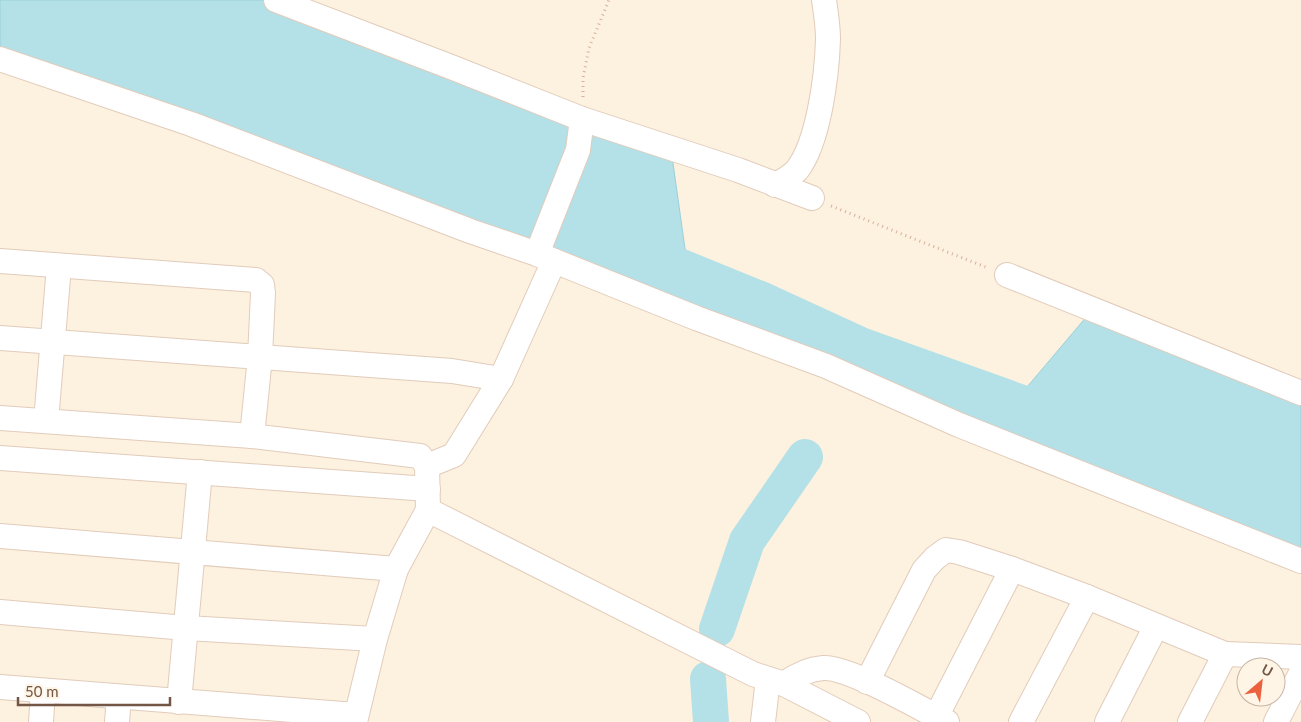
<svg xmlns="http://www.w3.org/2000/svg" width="1301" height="722" viewBox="0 0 1301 722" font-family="Lato,sans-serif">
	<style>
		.water { fill: #b4e0e7; stroke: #9ad0d9 }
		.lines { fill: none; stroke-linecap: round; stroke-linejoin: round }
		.river { stroke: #b4e0e7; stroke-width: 36 }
		.minor-casing { stroke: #e1ccbb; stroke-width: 26 }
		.path { stroke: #d8b09a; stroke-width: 3; stroke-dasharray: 1 4; stroke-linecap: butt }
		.minor { stroke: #fff; stroke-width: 24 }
	</style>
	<rect width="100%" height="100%" fill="#fdf1df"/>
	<!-- water -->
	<path class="water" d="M0,0H276L671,149L688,270L765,301L863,346L1016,400L1093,309L1301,394V561L0,57Z"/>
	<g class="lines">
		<!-- river -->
		<g class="river">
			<path d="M642,251L765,301L863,346L1053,414"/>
			<path d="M717,629L747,541L805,457"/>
			<path d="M708,679L711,722"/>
		</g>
		<defs>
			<g id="minor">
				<path d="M276,0L451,67L582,119L738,170L812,198"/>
				<path d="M0,59L191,124L470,231L537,254L696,318L826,366L959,425L1301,561"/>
				<path d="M775,185C783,181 791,177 797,170C819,142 827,74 828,39C828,26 826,13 824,0"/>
				<path d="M537,254L578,150L582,119"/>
				<path d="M0,261L256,280L262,285L263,293L260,357L252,436"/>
				<path d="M1007,275L1301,393"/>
				<path d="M0,338L452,371L501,379"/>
				<path d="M0,418L252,436L420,456L427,466L428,510L396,569L375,639L355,722"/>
				<path d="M46,421L59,266"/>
				<path d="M0,458L428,489"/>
				<path d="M427,466L454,455L501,379L554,261"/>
				<path d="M428,510L753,674L784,684C795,676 809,669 823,668C848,666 921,709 947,722"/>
				<path d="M0,536L396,569"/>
				<path d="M0,612L186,628L375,639"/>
				<path d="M867,682L924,570L935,558L946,550L959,552L1012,569L1087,597L1225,654L1301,657"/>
				<path d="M784,684L858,722"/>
				<path d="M0,687L356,715"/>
				<path d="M179,702L200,472"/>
				<path d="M936,717L1012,569"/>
				<path d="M41,722L43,691"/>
				<path d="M117,722L119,697"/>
				<path d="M763,722L768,679"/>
				<path d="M1021,722L1087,597"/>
				<path d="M1107,722L1156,626"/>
				<path d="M1190,722L1225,654"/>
				<path d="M1276,722L1301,673"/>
			</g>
		</defs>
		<!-- minor casing -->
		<use href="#minor" class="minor-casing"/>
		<!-- path -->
		<g class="path">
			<path d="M583,97V78L589,48L609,0"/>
			<path d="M831,206L988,268"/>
		</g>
		<!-- minor -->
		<use href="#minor" class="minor"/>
	</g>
	<!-- north arrow -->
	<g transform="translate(1261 682) rotate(28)"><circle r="24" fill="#fff5e6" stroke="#c7b5a6"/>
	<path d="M0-4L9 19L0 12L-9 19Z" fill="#ec623f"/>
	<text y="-8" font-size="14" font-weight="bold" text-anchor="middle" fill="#745646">U</text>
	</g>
	<!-- scale -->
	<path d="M18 697v8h152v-8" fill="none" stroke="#745646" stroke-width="2.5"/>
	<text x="25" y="697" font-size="15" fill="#745646" stroke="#fff5e6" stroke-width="4" paint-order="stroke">50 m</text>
</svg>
